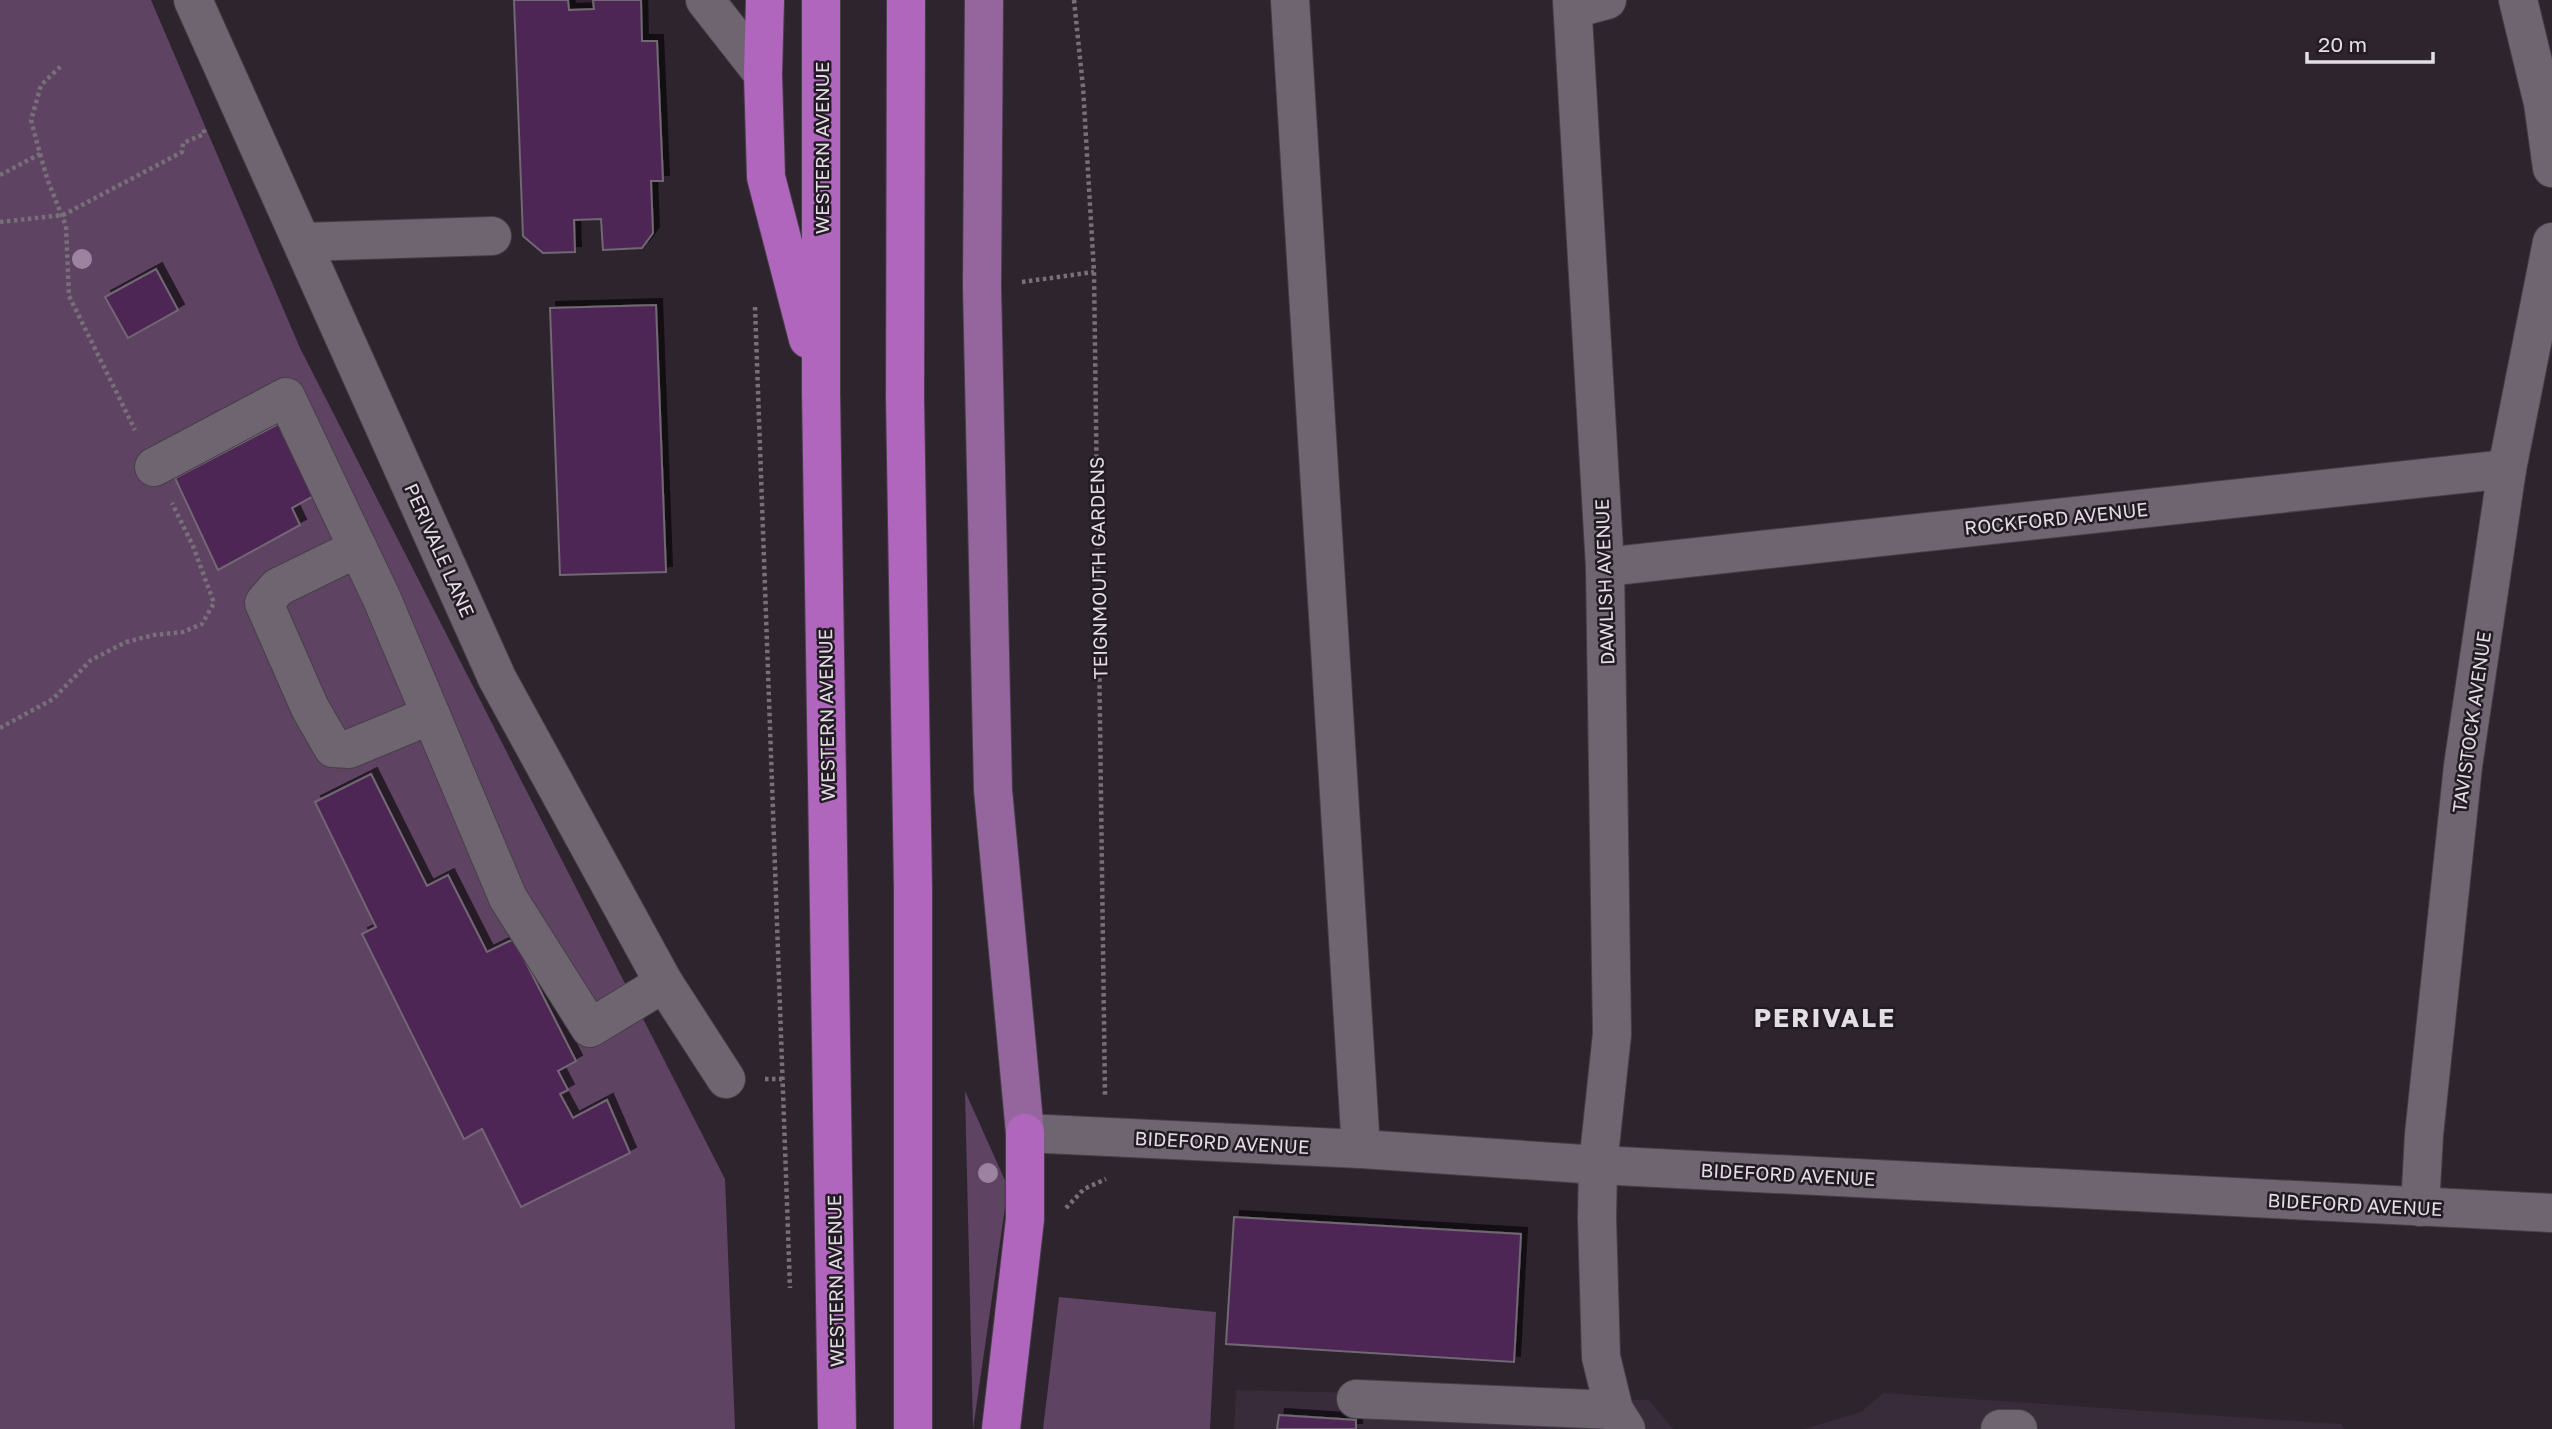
<svg xmlns="http://www.w3.org/2000/svg" width="2552" height="1429" viewBox="0 0 2552 1429" font-family="'Golos Text',sans-serif">
	<style>
		.built { fill: #382b3a }
		.green { fill: #5e4362 }
		.building { fill: #4d2554; stroke: #716773; stroke-width: 2; filter: url(#shadow) }
		.lines { fill: none; stroke-linecap: round; stroke-linejoin: round }
		.minor-casing { stroke: #463f47; stroke-width: 40 }
		.major-casing { stroke: #463f47; stroke-width: 40 }
		.highway-casing { stroke: #463f47; stroke-width: 40 }
		.path { stroke: #787079; stroke-width: 4.5; stroke-dasharray: 3.5 3.5; stroke-linecap: butt }
		.minor { stroke: #6f6571; stroke-width: 38 }
		.major { stroke: #95669e; stroke-width: 38 }
		.highway { stroke: #af66bc; stroke-width: 38 }
		.tree { fill: #9c83a0 }
		.labels { text-anchor: middle; dominant-baseline: central; stroke-width: 5; stroke-linejoin: round; paint-order: stroke }
		.street-label { font-size: 19px; fill: #e3dde4; stroke: #231b24 }
		.district-label { font-size: 26px; font-weight: bold; letter-spacing: 2px; fill: #e3dde4; stroke: #231b24 }
	</style>
	<defs>
		<filter id="shadow"><feDropShadow dx="6" dy="-6" stdDeviation="0" flood-color="#0009"/></filter>
	</defs>
	<rect width="100%" height="100%" fill="#2d242e"/>
	<!-- built -->
	<g class="built">
		<path d="M1236,1390L1649,1400L1673,1429H1234Z"/>
		<path d="M1883,1393L2341,1424L2344,1429H1804L1861,1412Z"/>
	</g>
	<!-- green -->
	<g class="green">
		<path d="M0,0H151L300,348L725,1179L735,1429H0Z"/>
		<path d="M965,1091L1008,1187L973,1429Z"/>
		<path d="M1059,1297L1216,1312L1210,1429H1043Z"/>
	</g>
	<!-- building -->
	<g class="building">
		<path d="M514,0H568L569,10L594,9L593,0H641L642,41H657L663,181H651L653,233L642,248L603,250L601,219L574,220L575,252L543,253L523,236Z"/>
		<path d="M156,269L178,310L128,338L105,297Z"/>
		<path d="M656,305L666,572L560,575L550,308Z"/>
		<path d="M280,423L317,494L292,508L300,525L218,570L175,478Z"/>
		<path d="M371,774L427,886L448,875L487,952L514,939L576,1061L558,1071L568,1090L560,1094L573,1118L607,1100L630,1153L521,1207L482,1129L464,1139L362,934L376,927L315,802Z"/>
		<path d="M1234,1217L1521,1234L1514,1362L1226,1344Z"/>
		<path d="M1279,1415L1356,1420V1429H1277Z"/>
	</g>
	<g class="lines">
		<defs>
			<g id="minor">
				<path d="M193,0L497,678L664,983L726,1079"/>
				<path d="M705,0L763,74"/>
				<path d="M1290,0L1361,1149"/>
				<path d="M1572,0L1605,567L1612,1034L1598,1165L1597,1218L1601,1357L1614,1410L1626,1429"/>
				<path d="M2518,0L2543,103L2552,168"/>
				<path d="M1574,9L1607,0"/>
				<path d="M303,242L492,236"/>
				<path d="M154,467L286,397L382,599L508,898L590,1028L664,983"/>
				<path d="M358,548L278,587L264,603L310,708L333,748L349,749L431,715"/>
				<path d="M1605,567L2507,469"/>
				<path d="M1025,1133L1361,1149L1598,1165L2552,1213"/>
				<path d="M2420,1207L2424,1135L2463,766L2507,469L2552,242"/>
				<path d="M1356,1399L1614,1410"/>
				<path d="M2000,1429H2018"/>
			</g>
			<path id="major" d="M984,0L982,287L993,790L1025,1133"/>
			<g id="highway">
				<path d="M765,0L763,74L766,177L808,339"/>
				<path d="M821,0V392L837,1429"/>
				<path d="M906,0L905,398L913,888V1429"/>
				<path d="M1001,1429L1025,1219V1133"/>
			</g>
		</defs>
		<!-- minor casing -->
		<use href="#minor" class="minor-casing"/>
		<!-- major casing -->
		<use href="#major" class="major-casing"/>
		<!-- highway casing -->
		<use href="#highway" class="highway-casing"/>
		<!-- path -->
		<g class="path">
			<path d="M1074,0L1083,87L1094,272L1105,1097"/>
			<path d="M40,154L48,181L66,226L69,296L135,430"/>
			<path d="M0,175L40,154L31,120L41,85L61,66"/>
			<path d="M0,222L63,215L182,152L183,143L204,134V128"/>
			<path d="M1022,282L1094,272"/>
			<path d="M755,307L790,1288"/>
			<path d="M0,728L53,699L91,660L126,642L154,635L183,632L202,624L214,603L193,546L172,503"/>
			<path d="M765,1079H782"/>
			<path d="M1066,1208L1084,1189L1106,1179"/>
		</g>
		<!-- minor -->
		<use href="#minor" class="minor"/>
		<!-- major -->
		<use href="#major" class="major"/>
		<!-- highway -->
		<use href="#highway" class="highway"/>
	</g>
	<!-- trees -->
	<g class="tree">
		<circle cx="82" cy="259" r="10"/>
		<circle cx="988" cy="1173" r="10"/>
	</g>
	<g class="labels">
		<!-- street labels -->
		<g class="street-label">
			<text transform="translate(821 148) rotate(-90)">WESTERN AVENUE</text>
			<text transform="translate(2056 518) rotate(-6)">ROCKFORD AVENUE</text>
			<text transform="translate(440 550) rotate(66)">PERIVALE LANE</text>
			<text transform="translate(1098 568) rotate(-91)">TEIGNMOUTH GARDENS</text>
			<text transform="translate(1604 582) rotate(-92)">DAWLISH AVENUE</text>
			<text transform="translate(826 715) rotate(-91)">WESTERN AVENUE</text>
			<text transform="translate(2471 722) rotate(-82)">TAVISTOCK AVENUE</text>
			<text transform="translate(1222 1142) rotate(3)">BIDEFORD AVENUE</text>
			<text transform="translate(1788 1174) rotate(3)">BIDEFORD AVENUE</text>
			<text transform="translate(2355 1204) rotate(3)">BIDEFORD AVENUE</text>
			<text transform="translate(835 1281) rotate(-91)">WESTERN AVENUE</text>
		</g>
		<!-- district labels -->
		<g class="district-label">
			<text x="1825" y="1017">PERIVALE</text>
		</g>
	</g>
	<!-- scale -->
	<path d="M2307 52v10h126v-10" fill="none" stroke="#e3dde4" stroke-width="3.5"/>
	<text x="2318" y="52" font-size="21" fill="#e3dde4" stroke="#231b24" stroke-width="5" paint-order="stroke">20 m</text>
</svg>
